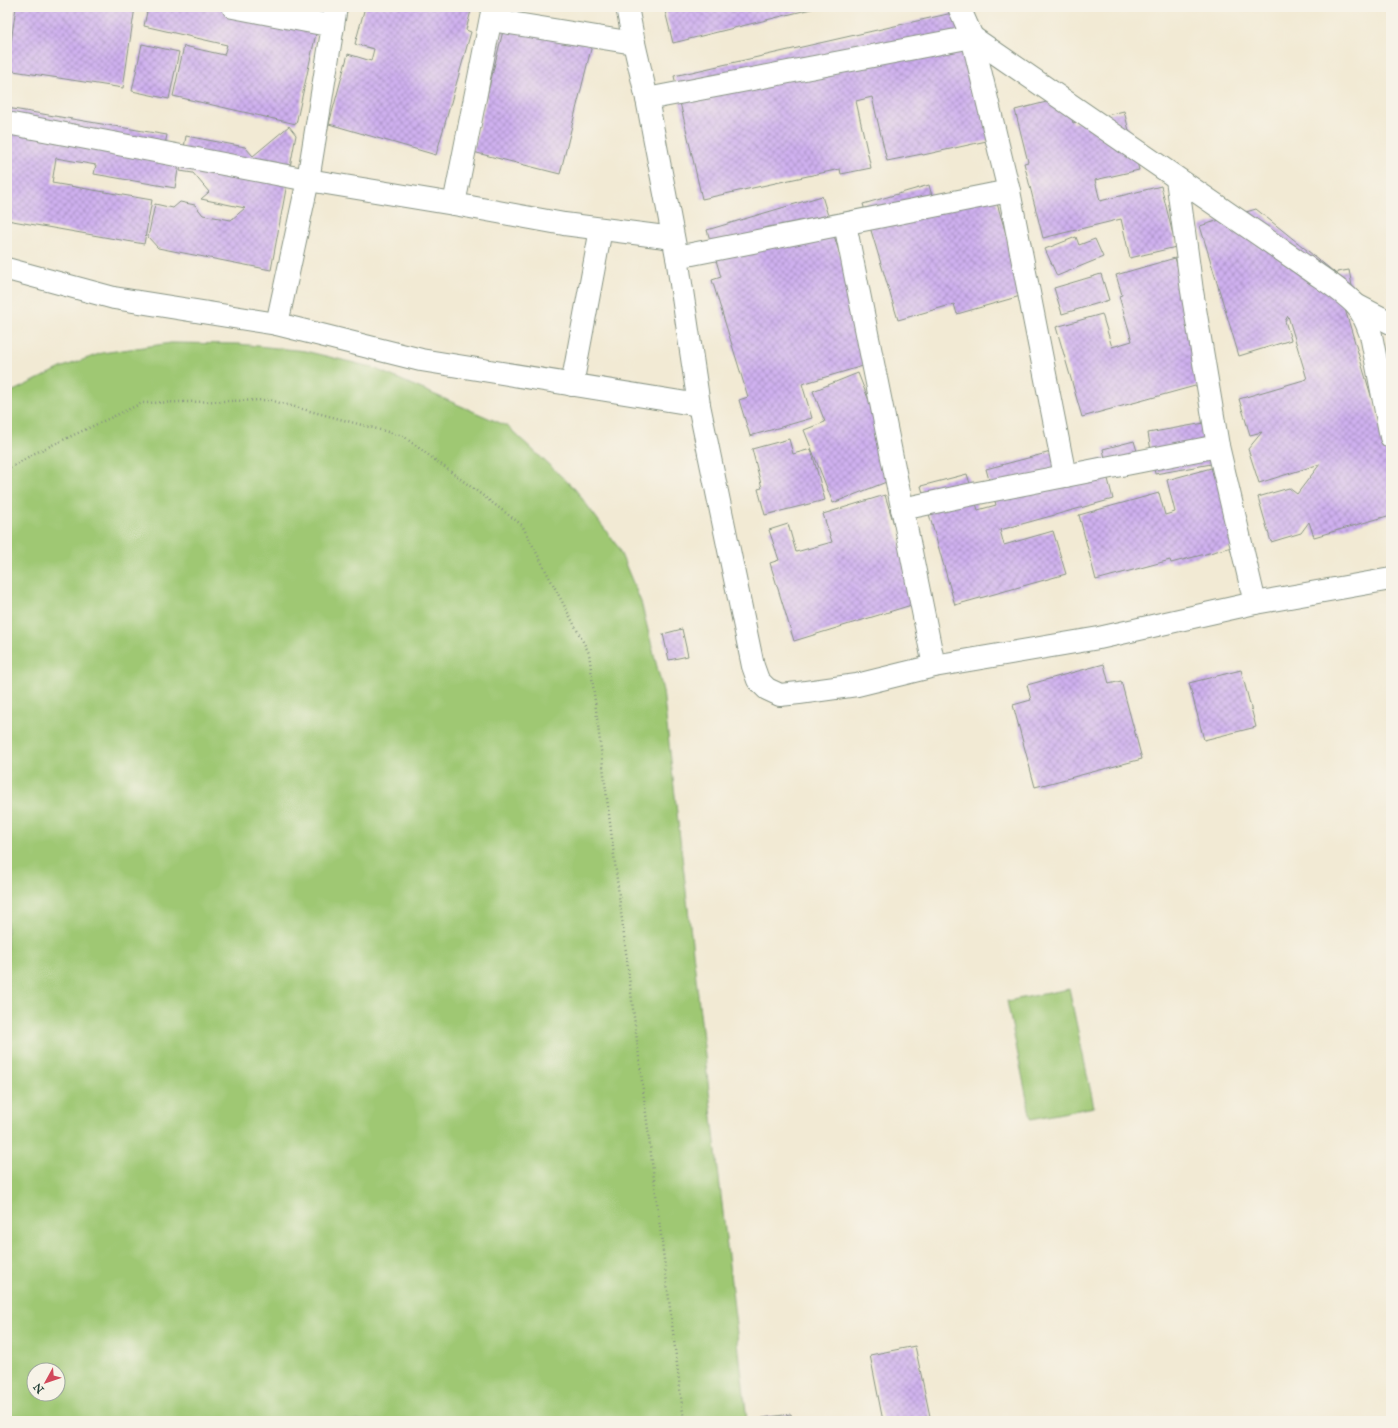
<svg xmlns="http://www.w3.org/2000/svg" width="1398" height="1428" viewBox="0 0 1398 1428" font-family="'IM FELL Great Primer',serif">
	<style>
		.pitch { fill: #9fc873; stroke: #5f8254; fill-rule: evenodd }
		.building { fill: url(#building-cross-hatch) }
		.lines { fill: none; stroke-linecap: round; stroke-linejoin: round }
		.minor-casing { stroke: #889484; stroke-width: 24 }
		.path { stroke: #889484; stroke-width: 2.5; stroke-dasharray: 1 3; stroke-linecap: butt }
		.minor { stroke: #fff; stroke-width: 22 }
	</style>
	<defs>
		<pattern id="building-cross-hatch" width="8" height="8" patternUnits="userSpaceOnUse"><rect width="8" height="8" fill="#cfb0ef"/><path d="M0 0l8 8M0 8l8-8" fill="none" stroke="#a790c2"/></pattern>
	</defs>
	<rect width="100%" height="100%" fill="#f7f3e8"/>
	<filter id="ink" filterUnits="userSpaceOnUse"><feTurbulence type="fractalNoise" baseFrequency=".025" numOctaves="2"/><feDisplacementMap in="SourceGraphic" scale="8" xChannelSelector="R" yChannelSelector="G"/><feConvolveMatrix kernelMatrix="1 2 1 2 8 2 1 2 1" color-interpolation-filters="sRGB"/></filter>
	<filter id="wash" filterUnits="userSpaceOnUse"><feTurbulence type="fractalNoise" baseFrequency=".012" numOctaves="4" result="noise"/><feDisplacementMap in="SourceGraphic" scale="16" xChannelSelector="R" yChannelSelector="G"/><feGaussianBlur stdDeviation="0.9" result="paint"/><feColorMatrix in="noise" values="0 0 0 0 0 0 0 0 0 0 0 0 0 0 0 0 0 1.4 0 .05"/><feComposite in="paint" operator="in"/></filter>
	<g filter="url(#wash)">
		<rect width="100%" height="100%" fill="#f2ead4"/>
		<!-- pitch -->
		<g class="pitch">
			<path d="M171,343L239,344L305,351L371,367L507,426L575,489L618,547L641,602L663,691L747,1421H7V394L63,367L102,353ZM34,1370H58V1394H34Z"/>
			<path d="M1069,989L1094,1107L1031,1119L1007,1001Z"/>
		</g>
		<g id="blocks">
			<!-- building -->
			<g class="building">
				<path d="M16,7H135L123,88L7,70Z"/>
				<path d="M148,7H302L321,11L296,124L173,96L184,46L224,55L227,45L144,26Z"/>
				<path d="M365,7H472L466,30L471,32L436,155L329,124L348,54L371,61L374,49L355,44Z"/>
				<path d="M664,7H815V8L673,43Z"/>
				<path d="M961,11L991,140L923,155L922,154L887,161L872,97L856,101L871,168L841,174L840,169L702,199L674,76Z"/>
				<path d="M505,23L592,45L560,174L473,152Z"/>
				<path d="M142,44L179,52L169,99L132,91Z"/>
				<path d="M1066,97L1073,123L1124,111L1139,170L1095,180L1100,201L1161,186L1176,247L1130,258L1121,219L1043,238L1024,163L1028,162L1015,110Z"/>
				<path d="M7,108L167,135L164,149L181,152L175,188L94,174L96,165L56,158L52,183L152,200L144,244L7,220Z"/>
				<path d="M289,126L296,135L271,270L158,248L148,237L155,204L173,208L180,202L195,205L203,215L231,220L245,208L201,199L209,192L193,173L180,171L186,136L245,147L253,156Z"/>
				<path d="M991,183L1024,295L957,314L954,304L898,320L863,204L929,185L933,200Z"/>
				<path d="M822,196L873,363L802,384L812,418L750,436L739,400L748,397L712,280L721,277L707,230Z"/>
				<path d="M1256,209L1334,272L1340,291L1337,272L1349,270L1353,291L1341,296L1391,462V515L1314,537L1309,522L1301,533L1271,542L1258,497L1289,488L1297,494L1320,464L1259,483L1248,449L1262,432L1250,435L1239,399L1307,379L1288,316L1285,321L1291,340L1239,356L1200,226Z"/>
				<path d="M1076,237L1079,245L1095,239L1103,257L1057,276L1045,249Z"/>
				<path d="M1175,258L1184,288L1180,289L1206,383L1082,417L1056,327L1102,314L1112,347L1132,341L1119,296L1122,295L1116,275Z"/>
				<path d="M1101,274L1109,300L1062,314L1054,288Z"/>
				<path d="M858,373L899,477L833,503L804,430L825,422L813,391Z"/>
				<path d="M1210,422L1217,463L1155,474L1148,433Z"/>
				<path d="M789,439L793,454L811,449L825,500L765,515L758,489L762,488L752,449Z"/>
				<path d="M1134,441L1140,461L1106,471L1113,499L1000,530L1004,545L1053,531L1066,574L955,605L921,486L967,474L978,510L996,505L986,469L1066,448L1071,467L1105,458L1103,449Z"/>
				<path d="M1215,467L1236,546L1171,563L1170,560L1096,580L1079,515L1159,493L1165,515L1175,512L1167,480Z"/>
				<path d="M885,495L918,603L794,641L770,563L779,560L769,530L788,524L796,552L832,542L823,514Z"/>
				<path d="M682,629L688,656L669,660L663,634Z"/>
				<path d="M1104,664L1109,684L1121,681L1142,759L1035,787L1013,705L1031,700L1027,685Z"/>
				<path d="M1241,670L1256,727L1204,740L1189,683Z"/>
				<path d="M915,1346L931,1421H883L870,1355Z"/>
				<path d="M791,1414L792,1421H762V1418Z"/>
			</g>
		</g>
	</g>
	<g filter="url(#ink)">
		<use href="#blocks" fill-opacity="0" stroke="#889484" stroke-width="1"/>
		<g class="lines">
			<defs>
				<g id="minor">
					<path d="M233,7L333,26"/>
					<path d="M493,7L454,204L564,224L673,238"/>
					<path d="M627,7L634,43L647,99L677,257L699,405L753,666L758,680L767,689L780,695L799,693L857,685L934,666L1099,638L1255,603L1391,579"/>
					<path d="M959,7L972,37L1009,191L1065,476"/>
					<path d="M491,20L634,43"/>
					<path d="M647,99L972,37L1312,271C1326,281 1342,291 1355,304C1363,312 1367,324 1371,335L1391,437"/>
					<path d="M7,123L308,180L454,204"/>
					<path d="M1177,179L1192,291L1218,446L1255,603"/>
					<path d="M845,224L934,666"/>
					<path d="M677,257L1009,191"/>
					<path d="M7,269L114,298L277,324L421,360L699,405"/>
					<path d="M1356,305L1391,323"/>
					<path d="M277,324L308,180L336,7"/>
					<path d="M572,385L601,229"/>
					<path d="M902,509L978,493L1218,446"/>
				</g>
			</defs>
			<!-- minor casing -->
			<use href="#minor" class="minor-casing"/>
			<!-- path -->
			<path class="path" d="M7,470L33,454L142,403L269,400L403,436L522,525L589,653L684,1421"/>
			<!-- minor -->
			<use href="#minor" class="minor"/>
		</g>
	</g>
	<!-- margin -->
	<rect width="1398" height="1428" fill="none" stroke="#f7f3e8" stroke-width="24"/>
	<!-- north arrow -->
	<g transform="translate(46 1382) rotate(230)"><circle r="19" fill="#f7f3e8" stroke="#a1aaa0"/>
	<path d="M0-3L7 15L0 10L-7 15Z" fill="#d1495b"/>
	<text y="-6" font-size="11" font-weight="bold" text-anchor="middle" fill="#1f3d34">N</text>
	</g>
</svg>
